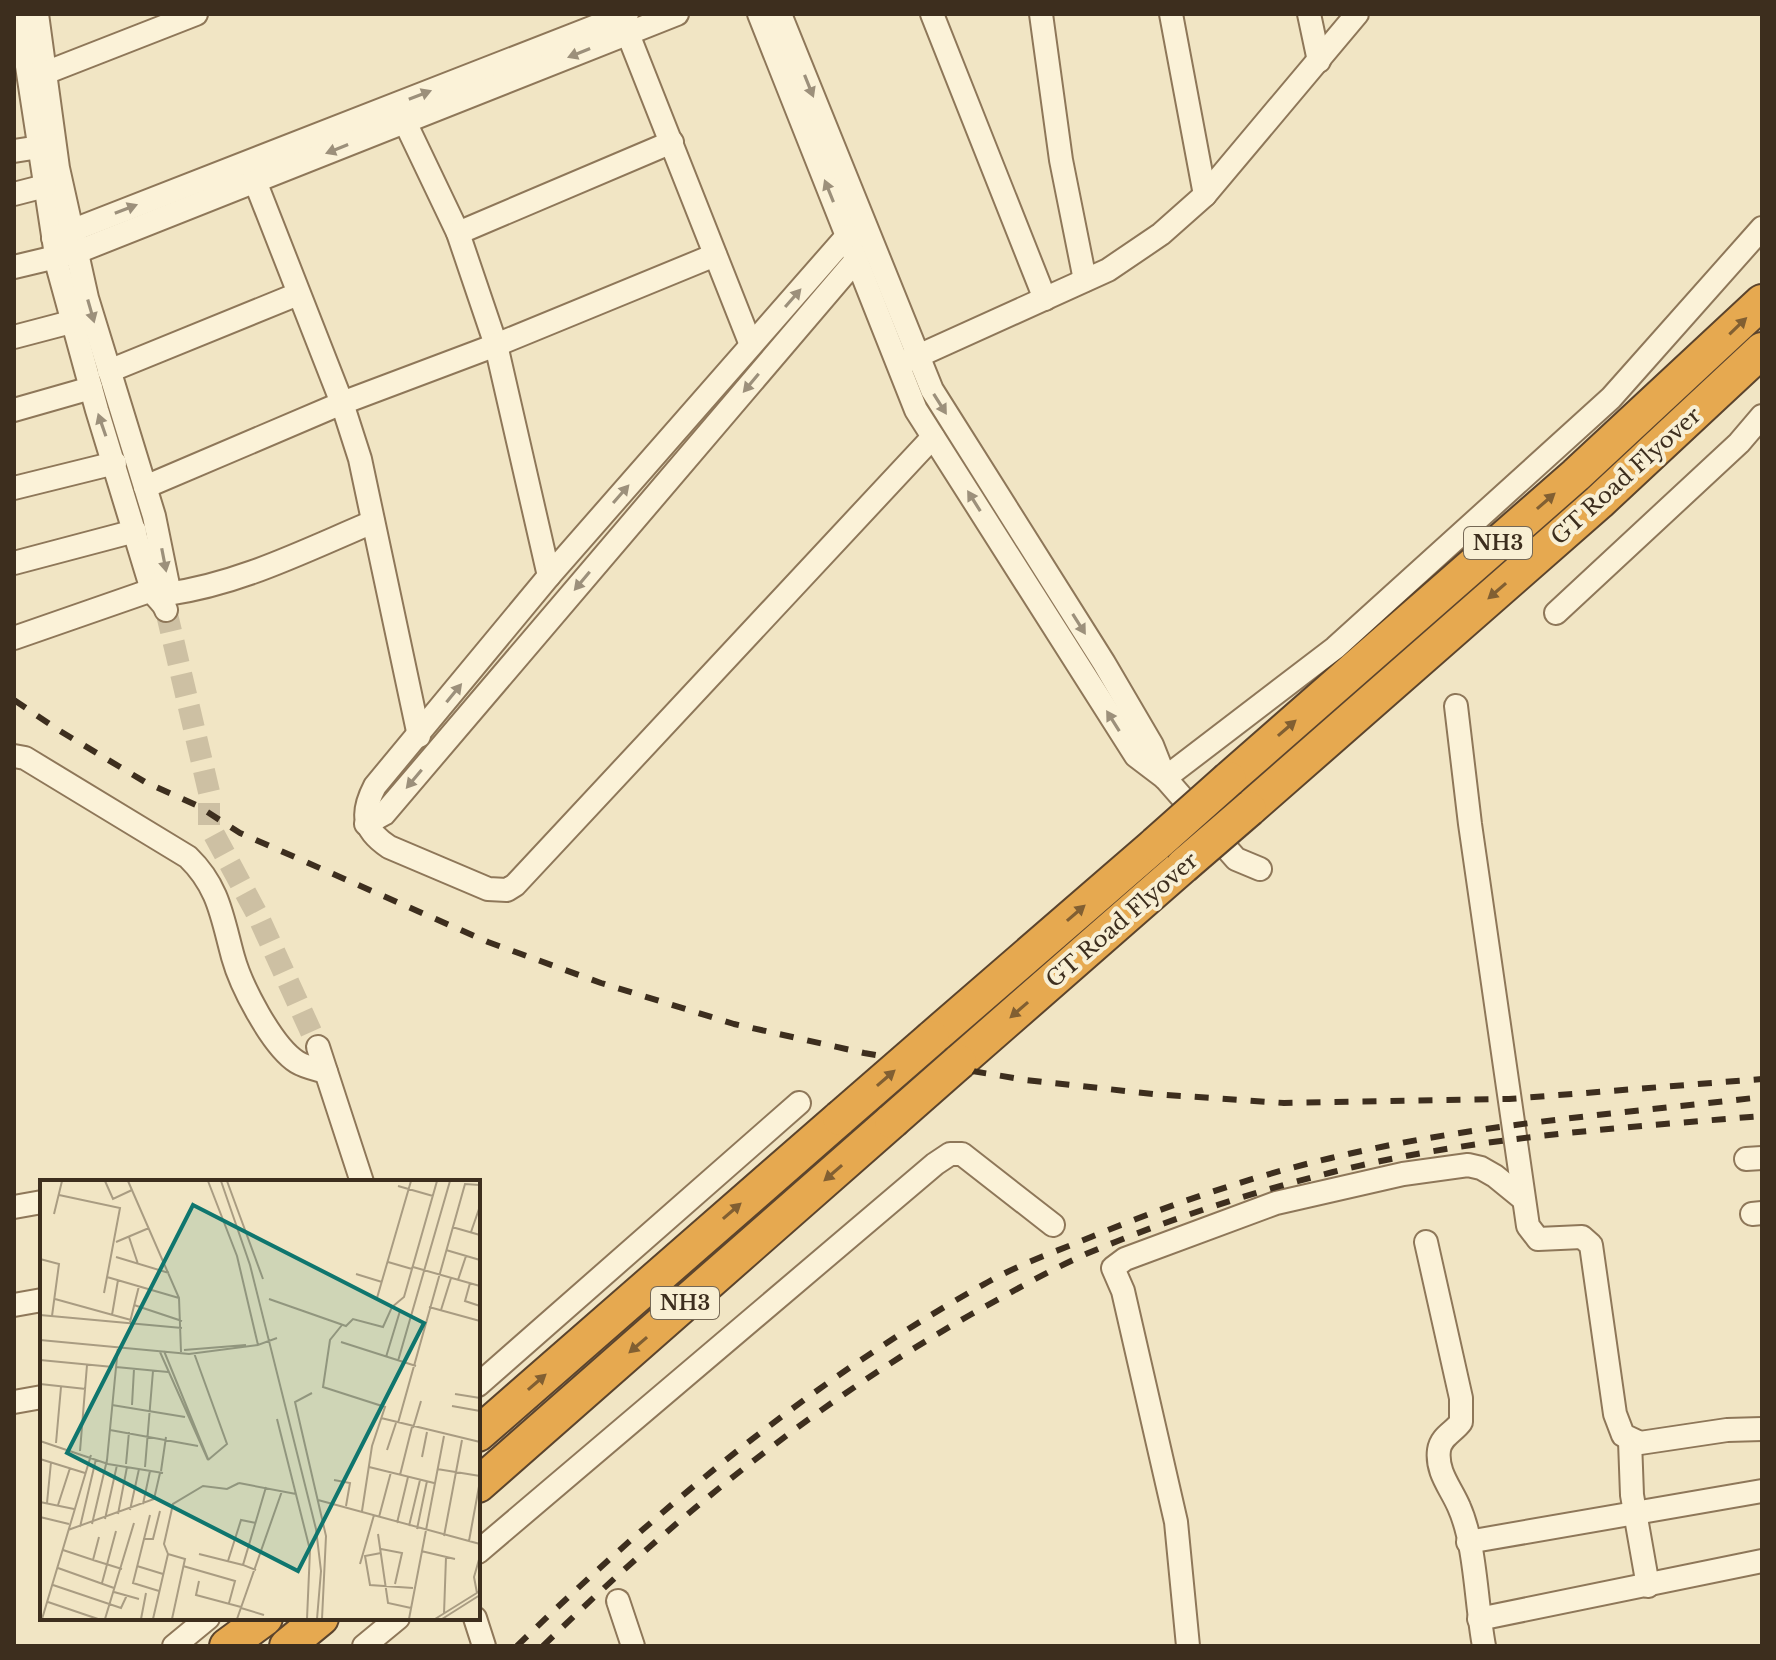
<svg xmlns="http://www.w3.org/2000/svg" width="1776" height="1660" viewBox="0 0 1776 1660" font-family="'Libre Baskerville',serif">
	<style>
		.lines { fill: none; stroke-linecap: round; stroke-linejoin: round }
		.minor-tunnel { stroke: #cdc0a3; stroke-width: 22; stroke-dasharray: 22 11; stroke-linecap: butt }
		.minor-casing { stroke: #8e7759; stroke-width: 26 }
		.highway-casing { stroke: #5b442d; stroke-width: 38 }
		.minor { stroke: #fbf2d8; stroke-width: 22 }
		.highway { stroke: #e6a950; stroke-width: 34 }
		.rail { stroke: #3d2e1e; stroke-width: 6; stroke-dasharray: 14 14; stroke-linecap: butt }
		.highway-bridge-casing { stroke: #5b442d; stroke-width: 38; stroke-linecap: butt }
		.highway-bridge { stroke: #e6a950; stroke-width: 34 }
		.oneway { fill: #9c907b }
		.oneway2 { fill: #815f32 }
		.labels { text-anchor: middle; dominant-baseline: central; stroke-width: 8; stroke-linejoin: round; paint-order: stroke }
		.shield { fill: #f8efd4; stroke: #756855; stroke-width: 2 }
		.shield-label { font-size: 20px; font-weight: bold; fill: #3d2e1e }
		.street-label { font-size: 22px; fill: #3d2e1e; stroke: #f8efd4 }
		.inset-road { fill: none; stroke: #a99c82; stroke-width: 2 }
		.view { fill: #0f766e; fill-opacity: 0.15; stroke: #0f766e; stroke-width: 4 }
		.inset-edge { fill: none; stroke: #3d2e1e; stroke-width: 4 }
	</style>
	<rect width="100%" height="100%" fill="#f1e5c4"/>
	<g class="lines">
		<!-- minor-tunnel -->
		<path class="minor-tunnel" d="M166,610L209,792V825L258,916L318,1047"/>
		<defs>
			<g id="minor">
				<path d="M19,14L58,268L97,410L152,590C156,599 163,601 166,610"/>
				<path d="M37,14L58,168L87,298L154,516L168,585L164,603"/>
				<path d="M759,14L916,410L1136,756L1165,778"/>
				<path d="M780,14L932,390L1104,663L1152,745L1165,778"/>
				<path d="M932,14L1045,299"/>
				<path d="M1041,14L1061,160L1085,280"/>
				<path d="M1171,14L1205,195"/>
				<path d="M1309,14L1319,61"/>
				<path d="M628,34L751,345"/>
				<path d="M45,73L196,14"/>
				<path d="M405,122L458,233L496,345L549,576"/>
				<path d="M14,151L52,145"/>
				<path d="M255,181L342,403L360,459L419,736"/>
				<path d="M14,194L45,186"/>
				<path d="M458,233L672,142"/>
				<path d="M847,236L549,576L375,786C361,813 362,829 389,847L488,889L507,890L515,885L933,437"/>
				<path d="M53,238L627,14"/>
				<path d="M14,267L77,252L677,14"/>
				<path d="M14,337L71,322"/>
				<path d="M907,361L1108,270L1161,234L1205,195L1357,14"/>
				<path d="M109,371L298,294"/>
				<path d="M14,410L91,388"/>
				<path d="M145,487L342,403L496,345L715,255"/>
				<path d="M14,488L115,463"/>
				<path d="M14,563L135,531"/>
				<path d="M167,594C240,584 306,550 373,522"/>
				<path d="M1556,613L1739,443L1762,416"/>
				<path d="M14,638L152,590"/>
				<path d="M1456,706L1470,824L1528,1226L1538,1239L1582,1237L1591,1245L1615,1414L1623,1435L1640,1443L1727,1430L1762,1429"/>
				<path d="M14,756L25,758L188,857C219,887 222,917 233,957C241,986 272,1046 297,1062C305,1067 316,1069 326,1072"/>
				<path d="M366,824L384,814L856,260"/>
				<path d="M1260,869L1236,859L1165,778L1335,648L1611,398L1762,228"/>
				<path d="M318,1047L362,1182"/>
				<path d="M1746,1159L1762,1158"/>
				<path d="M14,1207L42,1202"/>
				<path d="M1752,1214L1762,1213"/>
				<path d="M1426,1242L1461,1398V1422C1454,1432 1441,1436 1439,1450C1436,1472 1451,1488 1459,1507C1476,1545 1476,1604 1484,1646"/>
				<path d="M14,1305L42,1300"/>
				<path d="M478,1385L799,1103"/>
				<path d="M14,1402L42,1397"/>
				<path d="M1630,1441L1632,1495L1648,1586"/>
				<path d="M1468,1542L1762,1491"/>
				<path d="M478,1552L935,1164L950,1154H962L1053,1225"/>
				<path d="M618,1601L633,1646"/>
				<path d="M475,1618L484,1646"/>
				<path d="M1479,1619L1762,1561"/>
				<path d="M174,1646L208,1618"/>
				<path d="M364,1646L398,1618"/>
				<path d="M1188,1646L1176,1522L1123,1291L1113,1268L1125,1259L1276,1203L1403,1174L1468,1165L1481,1168L1495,1176L1522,1198"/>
			</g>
			<g id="highway">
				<path d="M1229,779L1576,475L1762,302"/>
				<path d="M1249,809L1599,502L1762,350"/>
				<path d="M932,1038L1156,844"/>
				<path d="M959,1062L1183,866"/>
				<path d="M478,1434L840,1118"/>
				<path d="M478,1485L892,1121"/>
				<path d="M227,1646L265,1618"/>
				<path d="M287,1646L321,1618"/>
			</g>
		</defs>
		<!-- minor casing -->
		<use href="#minor" class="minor-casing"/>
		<!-- highway casing -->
		<use href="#highway" class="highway-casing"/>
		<!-- minor -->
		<use href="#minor" class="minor"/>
		<!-- highway -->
		<use href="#highway" class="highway"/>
		<!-- rail -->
		<g class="rail">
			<path d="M14,700L60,731L145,782L198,806L240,833L488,942L601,983L734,1024L864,1053L1026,1080L1153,1094L1284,1103L1509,1099L1762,1079"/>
			<path d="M517,1646C659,1508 814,1378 988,1282C1020,1264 1057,1251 1091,1237C1169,1205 1249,1177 1331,1158C1472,1124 1618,1114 1762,1097"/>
			<path d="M543,1646C673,1519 812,1405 970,1315C1008,1294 1046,1272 1086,1254C1166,1220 1249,1193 1333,1172C1473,1137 1619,1128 1762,1116"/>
		</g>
		<defs>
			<g id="highway-bridge">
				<path d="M1156,844L1229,779"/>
				<path d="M1183,866L1249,809"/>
				<path d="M840,1118L932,1038"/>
				<path d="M892,1121L959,1062"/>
			</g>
		</defs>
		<!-- highway-bridge casing -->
		<use href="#highway-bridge" class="highway-bridge-casing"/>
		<!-- highway-bridge -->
		<use href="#highway-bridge" class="highway-bridge"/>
	</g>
	<!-- one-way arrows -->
	<defs><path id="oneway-solid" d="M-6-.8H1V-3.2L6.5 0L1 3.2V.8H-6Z" transform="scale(2)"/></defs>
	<g class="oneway">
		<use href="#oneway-solid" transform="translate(579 53) rotate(158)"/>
		<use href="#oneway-solid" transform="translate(809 86) rotate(68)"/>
		<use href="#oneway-solid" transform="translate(420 95) rotate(-21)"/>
		<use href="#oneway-solid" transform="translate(337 149) rotate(158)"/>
		<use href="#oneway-solid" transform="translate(829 191) rotate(-112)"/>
		<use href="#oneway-solid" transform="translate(126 209) rotate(-21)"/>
		<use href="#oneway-solid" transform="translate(793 298) rotate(-49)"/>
		<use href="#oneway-solid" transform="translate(91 311) rotate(74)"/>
		<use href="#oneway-solid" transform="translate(751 383) rotate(130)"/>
		<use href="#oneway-solid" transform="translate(940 404) rotate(58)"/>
		<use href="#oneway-solid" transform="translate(102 425) rotate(-109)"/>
		<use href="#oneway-solid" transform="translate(621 494) rotate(-49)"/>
		<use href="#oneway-solid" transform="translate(974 501) rotate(-122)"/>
		<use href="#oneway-solid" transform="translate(164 560) rotate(79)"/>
		<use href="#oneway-solid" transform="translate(582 581) rotate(130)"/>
		<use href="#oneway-solid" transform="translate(1079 624) rotate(58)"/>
		<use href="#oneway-solid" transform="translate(454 693) rotate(-51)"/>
		<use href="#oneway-solid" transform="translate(1113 721) rotate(-122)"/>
		<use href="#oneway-solid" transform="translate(414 779) rotate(130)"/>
	</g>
	<g class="oneway2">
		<use href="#oneway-solid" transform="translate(1738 326) rotate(-44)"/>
		<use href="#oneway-solid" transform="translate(1546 501) rotate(-41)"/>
		<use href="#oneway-solid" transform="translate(1497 591) rotate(139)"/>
		<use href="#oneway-solid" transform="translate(1287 728) rotate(-41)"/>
		<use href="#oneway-solid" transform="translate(1076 913) rotate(-41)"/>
		<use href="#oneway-solid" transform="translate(1019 1010) rotate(139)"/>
		<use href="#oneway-solid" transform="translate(886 1078) rotate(-41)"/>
		<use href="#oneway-solid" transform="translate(833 1173) rotate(139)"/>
		<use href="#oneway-solid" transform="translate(732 1211) rotate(-41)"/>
		<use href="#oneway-solid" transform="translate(638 1345) rotate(139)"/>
		<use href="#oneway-solid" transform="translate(537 1382) rotate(-41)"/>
	</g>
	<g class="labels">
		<!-- shield labels -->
		<g class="shield">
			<rect x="1464" y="527" width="68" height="32" rx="6"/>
			<rect x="651" y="1287" width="68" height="32" rx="6"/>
		</g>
		<g class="shield-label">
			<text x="1498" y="543">NH3</text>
			<text x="685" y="1303">NH3</text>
		</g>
		<!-- street labels -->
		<g class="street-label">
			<text transform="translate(1626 476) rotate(-42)">GT Road Flyover</text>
			<text transform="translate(1122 920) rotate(-41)">GT Road Flyover</text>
		</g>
	</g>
	<!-- overview -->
	<g transform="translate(40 1180)">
		<rect width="440" height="440" fill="#f1e5c4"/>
		<path class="inset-road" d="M65,1L73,19L92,10M88,1L139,118L141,172M168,1L197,76L218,165L237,158M181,1L210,85L276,349L281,391L277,439M187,1L223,99M358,6L393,16M19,15L80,28L64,113M14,34L22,1M412,47L440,55M431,52L440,26M89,57L98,84M76,62L109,48M406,70L440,80M76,77L129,93M0,79L19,84L12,136M348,82L372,89M373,87L440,106M316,94L342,102M67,97L139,118M418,100L426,76M430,103L425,121L440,126M337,118L371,1M15,119L91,140M229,119L306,146L313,139L343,147L352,127L364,117L397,1M94,125L142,141M389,127L440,141M401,130L411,98M0,135L142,148M72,135L78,100M90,142L99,106M302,145L290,160L283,207L345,227L332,266L322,331M0,160L149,174L218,165M301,162L376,186M144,170L206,165M124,171L168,279M120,172L168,280M154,173L187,264L168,280M346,177L360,131M0,180L73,187M358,181L410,1M76,187L128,192M0,204L46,209M272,213L255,222L286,356L282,439M415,214L440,218M72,225L145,237M92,225L94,189M412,226L440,231M341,238L440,262M237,239L270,370L267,439M358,243L425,4L440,5M373,248L381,221M70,250L158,266M0,261L68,284L123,293M16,263L21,207M347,270L356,243M40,271L47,185M382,277L387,252M0,279L45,293M86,284L89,252M105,287L113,191M329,287L394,303M397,289L440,296M121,291L126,257M360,295L372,247M294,300L310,303L306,326M199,303L256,314M278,320L440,364M0,322L34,329M7,323L11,282M103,324L110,291M18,325L30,288M90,330L99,289M78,334L87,287M110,335L93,403L119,411M0,337L29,344M339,337L351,292M65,339L77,285M357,343L368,297M52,344L67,280L78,167M369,346L380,300M40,347L56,279M377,349L387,301M28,350L114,319L120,293M338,354L348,423L371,428M404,356L422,260M103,359H113L120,331M429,361L440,301M341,369L362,373L355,404M23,370L53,380L59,357M381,371L415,379M341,373L325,376L330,405L373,408M128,374L124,364L133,324L163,306L187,309L199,303M159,374L203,385M53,380L82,389M188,381L201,340L216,343M320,384L334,335M97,386L123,394M143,386L195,401L189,423M18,388L74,408M216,390L203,385L226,307M159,401L156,415L201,427M62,403L76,351M13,405L81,428L87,415M74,412L99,419M437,413L434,397L440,376M8,422L58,439M201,428L224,435M404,434L406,377M2,439L51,275M65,439L94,343M101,439L106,413M113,439L128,374L145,379L132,439M197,439L242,311M369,439L404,256M395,439L440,411M402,439L440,415"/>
		<path class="view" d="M153,25L384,143L258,391L27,273Z"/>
		<rect width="440" height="440" class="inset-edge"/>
	</g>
	<!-- border -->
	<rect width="1776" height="1660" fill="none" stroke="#3d2e1e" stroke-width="32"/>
</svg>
